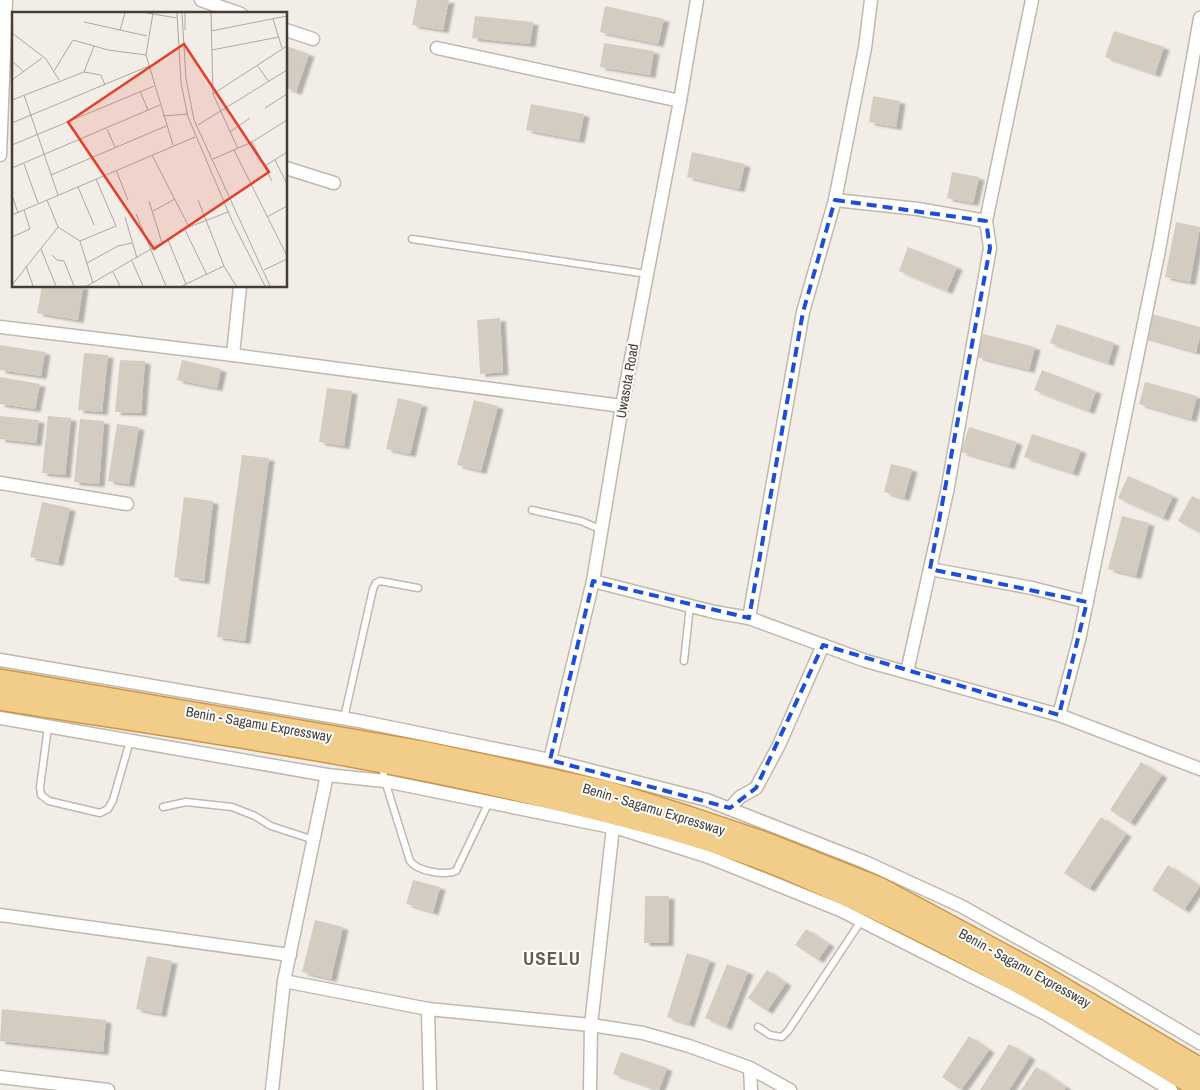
<svg xmlns="http://www.w3.org/2000/svg" width="1200" height="1090" viewBox="0 0 1200 1090" font-family="'Archivo Narrow',sans-serif">
	<style>
		.building { fill: #d5ccc1; filter: url(#shadow) }
		.lines { fill: none; stroke-linecap: round; stroke-linejoin: round }
		.service-casing { stroke: #bfb8ae; stroke-width: 9 }
		.minor-casing { stroke: #bfb8ae; stroke-width: 15 }
		.trunk-casing { stroke: #ce9545; stroke-width: 24 }
		.service { stroke: #fff; stroke-width: 6 }
		.minor { stroke: #fff; stroke-width: 12 }
		.trunk { stroke: #f2cc89; stroke-width: 21 }
		.marked { fill: none; stroke: #1d4ed8; stroke-width: 4; stroke-dasharray: 10 6; stroke-linejoin: round }
		.labels { text-anchor: middle; dominant-baseline: central; stroke-width: 4; stroke-linejoin: round; paint-order: stroke }
		.street-label { font-size: 14px; fill: #443e37; stroke: #fff }
		.district-label { font-size: 19px; font-weight: bold; letter-spacing: 1px; fill: #665c4f; stroke: #fff }
		.inset-road { fill: none; stroke: #aca8a1; stroke-width: 1 }
		.view { fill: #e53f2b; fill-opacity: 0.15; stroke: #e53f2b; stroke-width: 2.5 }
		.inset-edge { fill: none; stroke: #443e37; stroke-width: 2.5 }
	</style>
	<defs>
		<filter id="shadow"><feDropShadow dx="5.5" dy="3" stdDeviation="1" flood-color="#0004"/></filter>
	</defs>
	<rect width="100%" height="100%" fill="#f2eee7"/>
	<!-- building -->
	<g class="building">
		<path d="M417,0H449L443,30L412,25Z"/>
		<path d="M605,6L664,19L658,44L600,32Z"/>
		<path d="M475,16L533,22L530,44L472,38Z"/>
		<path d="M1114,31L1164,47L1155,74L1105,57Z"/>
		<path d="M604,43L654,51L650,75L600,67Z"/>
		<path d="M286,46L309,54L296,92L286,88Z"/>
		<path d="M873,96L900,101L896,127L869,122Z"/>
		<path d="M531,104L584,114L579,140L526,130Z"/>
		<path d="M692,152L745,164L739,189L687,177Z"/>
		<path d="M952,172L979,177L973,203L947,198Z"/>
		<path d="M1176,222L1200,227L1190,282L1165,277Z"/>
		<path d="M908,247L957,267L947,291L899,271Z"/>
		<path d="M42,286H83L78,320L37,313Z"/>
		<path d="M1148,313L1200,327V337L1196,352L1141,336Z"/>
		<path d="M500,318L503,372L480,374L477,320Z"/>
		<path d="M1057,324L1114,343L1108,363L1050,343Z"/>
		<path d="M983,334L1035,347L1029,370L977,357Z"/>
		<path d="M0,345L45,352L41,376L0,370Z"/>
		<path d="M84,353L108,355L102,412L78,410Z"/>
		<path d="M120,360L145,361L141,413L115,412Z"/>
		<path d="M182,360L221,369L217,388L177,380Z"/>
		<path d="M1042,370L1096,391L1089,411L1034,390Z"/>
		<path d="M0,377L40,384L35,409L0,404Z"/>
		<path d="M1145,382L1197,396L1191,419L1139,404Z"/>
		<path d="M327,388L352,391L344,446L319,442Z"/>
		<path d="M398,398L422,404L410,454L386,449Z"/>
		<path d="M474,400L498,406L481,471L457,465Z"/>
		<path d="M0,416L39,420L36,443L0,439Z"/>
		<path d="M48,416L71,418L65,475L42,473Z"/>
		<path d="M80,419L104,421L99,484L74,482Z"/>
		<path d="M117,424L139,427L129,484L108,481Z"/>
		<path d="M969,427L1017,442L1009,466L961,452Z"/>
		<path d="M1032,434L1081,450L1073,473L1024,457Z"/>
		<path d="M242,455L269,458L245,641L217,637Z"/>
		<path d="M891,464L912,469L904,498L884,492Z"/>
		<path d="M1128,476L1173,496L1163,518L1118,498Z"/>
		<path d="M1192,496L1200,500V533L1178,521Z"/>
		<path d="M184,497L213,501L204,581L174,577Z"/>
		<path d="M42,502L70,508L58,563L30,557Z"/>
		<path d="M1122,516L1149,523L1136,576L1108,569Z"/>
		<path d="M1141,762L1162,775L1130,823L1110,810Z"/>
		<path d="M1101,817L1126,834L1089,889L1064,873Z"/>
		<path d="M1168,865L1200,886L1184,910L1152,890Z"/>
		<path d="M413,880L440,887L433,912L406,904Z"/>
		<path d="M645,896H669L668,943H644Z"/>
		<path d="M315,920L343,927L331,979L302,972Z"/>
		<path d="M806,929L829,944L818,960L795,945Z"/>
		<path d="M687,953L710,960L689,1024L667,1017Z"/>
		<path d="M147,956L172,961L161,1014L136,1009Z"/>
		<path d="M727,964L748,972L726,1027L705,1018Z"/>
		<path d="M767,970L786,983L767,1011L748,998Z"/>
		<path d="M2,1009L106,1020L103,1052L0,1041Z"/>
		<path d="M969,1036L989,1050L961,1090L942,1077Z"/>
		<path d="M1009,1044L1030,1057L1009,1090H980Z"/>
		<path d="M621,1052L667,1068L659,1090L613,1074Z"/>
		<path d="M1036,1067L1066,1087L1064,1090H1021Z"/>
	</g>
	<g class="lines">
		<defs>
			<g id="service">
				<path d="M412,239L647,274"/>
				<path d="M532,510L581,521L602,530"/>
				<path d="M684,661L690,606"/>
				<path d="M344,718L373,589L376,583L380,581L418,588"/>
				<path d="M48,727L40,787L41,795L49,801L100,813L108,809L113,800L130,741"/>
				<path d="M382,766L385,781L410,861C417,871 445,876 456,871L489,802"/>
				<path d="M163,807L186,802L232,807L255,816L271,826L314,840"/>
				<path d="M758,1027L770,1035L782,1037L788,1031L861,921"/>
			</g>
			<g id="minor">
				<path d="M201,0L241,14"/>
				<path d="M286,30L313,39"/>
				<path d="M437,48L680,101"/>
				<path d="M0,155L6,0"/>
				<path d="M286,168L334,183"/>
				<path d="M835,200L918,209L986,221"/>
				<path d="M0,327L233,355L622,406"/>
				<path d="M233,355L240,286"/>
				<path d="M0,483L127,504"/>
				<path d="M930,569L1032,588L1087,602"/>
				<path d="M593,581L714,612L749,618L866,661L1059,715L1200,769"/>
				<path d="M749,618L803,312L835,200L865,48L871,0"/>
				<path d="M0,660L359,721L550,760L707,800L865,862L961,906L1099,983L1200,1043"/>
				<path d="M907,672L947,492L990,248L986,221L1032,0"/>
				<path d="M1059,715L1079,640L1159,250L1200,18"/>
				<path d="M0,718L327,775L385,781L621,829L706,856L840,910L1046,1014L1171,1090"/>
				<path d="M550,760L593,581L622,406L680,101L697,0"/>
				<path d="M730,808L740,797L756,788L779,745L823,645"/>
				<path d="M0,915L290,955"/>
				<path d="M284,981L428,1009L591,1025L643,1033L689,1046L750,1068L790,1090"/>
				<path d="M428,1009L430,1090"/>
				<path d="M750,1068L751,1090"/>
				<path d="M0,1077L108,1090"/>
				<path d="M272,1090L284,981L327,775"/>
				<path d="M590,1090L591,1025L613,827"/>
			</g>
			<g id="trunk">
				<path d="M0,680L423,752L608,792L688,817L765,843L879,888L1037,973L1200,1069"/>
				<path d="M0,699C181,728 364,753 542,796C608,812 675,828 740,851C782,865 823,884 863,903C980,957 1090,1022 1200,1088"/>
			</g>
		</defs>
		<!-- service casing -->
		<use href="#service" class="service-casing"/>
		<!-- minor casing -->
		<use href="#minor" class="minor-casing"/>
		<!-- trunk casing -->
		<use href="#trunk" class="trunk-casing"/>
		<!-- service -->
		<use href="#service" class="service"/>
		<!-- minor -->
		<use href="#minor" class="minor"/>
		<!-- trunk -->
		<use href="#trunk" class="trunk"/>
	</g>
	<!-- marked area -->
	<path class="marked" d="M835,200L986,221L990,248L930,569L1087,602L1059,715L823,645L756,788L730,808L550,760L593,581L749,618L803,312Z"/>
	<g class="labels">
		<!-- street labels -->
		<g class="street-label">
			<text transform="translate(627 381) rotate(-80)">Uwasota Road</text>
			<text transform="translate(259 724) rotate(10)">Benin - Sagamu Expressway</text>
			<text transform="translate(654 809) rotate(17)">Benin - Sagamu Expressway</text>
			<text transform="translate(1025 968) rotate(29)">Benin - Sagamu Expressway</text>
		</g>
		<!-- district labels -->
		<g class="district-label">
			<text x="552" y="958">USELU</text>
		</g>
	</g>
	<!-- overview -->
	<g transform="translate(12 12)">
		<rect width="275" height="275" fill="#f2eee7"/>
		<path class="inset-road" d="M135,1L165,6M141,1L134,43L161,133M165,1L169,71L176,105L221,211L253,274M170,1L174,67L182,108L258,274M199,1L201,82L226,137M261,7L270,36M72,10L135,24M108,18L113,1M173,18V1M199,19L275,4M0,21L34,47L47,68M200,38L267,25M0,49L12,60M245,53L257,70M42,59L61,28L96,38L134,43M72,60L82,34M0,68L30,46M128,79L136,98M201,82L275,34M12,83L46,183M0,88L72,60L89,63L93,73M253,96L275,82M151,104L175,102M0,111L137,54M186,113L275,58M95,117L103,135M218,120L238,106M240,130L260,169M0,133L142,74M222,138L275,244M140,143L177,215M201,147L240,130L275,108M263,148L275,172M12,152L26,191M253,154L275,140M0,156L148,93M104,158L116,188M39,163L154,114M66,175L82,213M0,183L6,201M186,188L212,254L224,274M137,189L150,231M141,199L163,187M124,202L154,274M0,203L183,125M113,205L125,246M255,205L275,194M46,215L68,229L104,214L84,167M173,218L195,263M0,225L18,217L12,198M156,228L174,272M68,229L81,271M29,237L44,274M40,243L45,248L52,249L62,274M120,249L131,274M75,251L106,234L120,231M14,254L21,274M252,258L275,247M101,260L108,274M0,273L46,215L35,188M75,274L177,215L216,200M170,274L212,254"/>
		<path class="view" d="M172,32L257,160L142,237L56,110Z"/>
		<rect width="275" height="275" class="inset-edge"/>
	</g>
</svg>
